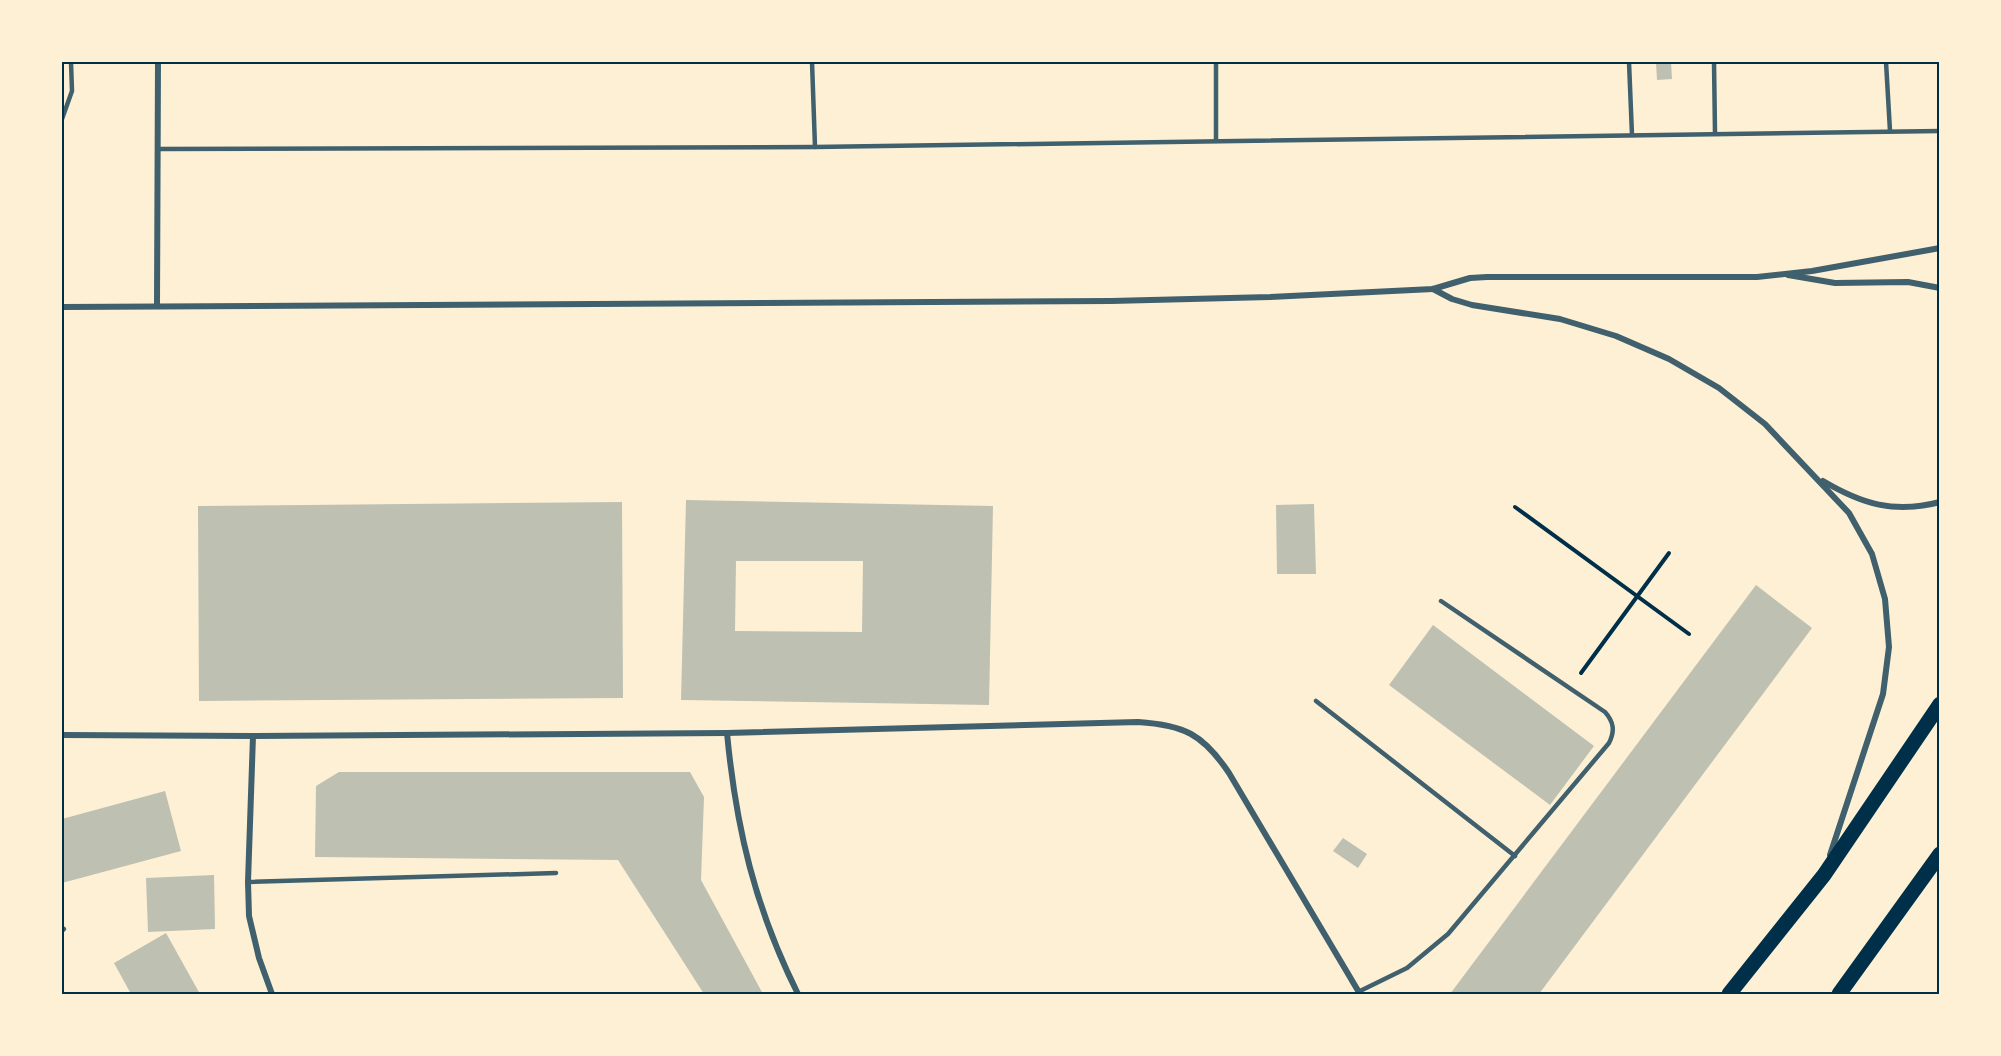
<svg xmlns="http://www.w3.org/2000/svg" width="2001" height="1056" viewBox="0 0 2001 1056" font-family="Raleway,sans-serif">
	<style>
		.building { fill: #bec0b2; fill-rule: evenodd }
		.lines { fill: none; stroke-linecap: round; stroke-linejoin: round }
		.path { stroke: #003049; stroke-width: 4 }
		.service { stroke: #3f606c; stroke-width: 4.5 }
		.minor { stroke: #3f606c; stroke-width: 6 }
		.primary { stroke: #003049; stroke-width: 15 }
		.neatline { fill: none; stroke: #003049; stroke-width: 2 }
	</style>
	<rect width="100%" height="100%" fill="#fdf0d5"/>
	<!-- building -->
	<g class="building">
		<path d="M1656,62H1671L1672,79L1657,80Z"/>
		<path d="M686,500L993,506L989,705L681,700ZM736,561H863L862,632L735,631Z"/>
		<path d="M622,502L623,698L199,701L198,506Z"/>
		<path d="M1314,504L1316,574H1277L1276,505Z"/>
		<path d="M1756,585L1812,628L1539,994H1450Z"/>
		<path d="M1433,625L1594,746L1550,805L1389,685Z"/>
		<path d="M339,772H690L704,797L701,880L763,994H704L618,860L315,857L316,786Z"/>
		<path d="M165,791L181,851L62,883V819Z"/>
		<path d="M1343,838L1367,854L1358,868L1333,851Z"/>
		<path d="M214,875L215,929L148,932L146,878Z"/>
		<path d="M166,933L200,994H131L114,963Z"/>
	</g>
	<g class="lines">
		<!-- path -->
		<g class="path">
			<path d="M1515,507L1689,634"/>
			<path d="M1581,673L1669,553"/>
		</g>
		<!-- service -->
		<g class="service">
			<path d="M812,62L815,147"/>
			<path d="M1216,62V141"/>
			<path d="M1629,62L1632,135"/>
			<path d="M1714,62L1715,133"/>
			<path d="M1886,62L1890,131"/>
			<path d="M62,119L72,91L71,62"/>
			<path d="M159,149L815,147L1940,131"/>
			<path d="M1316,701L1515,856"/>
			<path d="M248,882L556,873"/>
			<path d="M62,931L64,929"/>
			<path d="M1358,992L1407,968L1448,934L1609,743C1615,731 1614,722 1605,712L1441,601"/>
		</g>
		<!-- minor -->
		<g class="minor">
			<path d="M1788,275L1835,283L1908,282L1940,288"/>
			<path d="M1433,289L1452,299L1472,305L1560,319L1616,336L1669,359L1719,388L1765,424L1849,513L1872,554L1885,599L1889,647L1883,694L1830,855"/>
			<path d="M157,305L158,62"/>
			<path d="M62,307L1111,301L1270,297L1433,289L1470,278L1487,277H1757L1812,271L1940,248"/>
			<path d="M1823,481C1862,504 1894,514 1940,502"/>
			<path d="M727,733C736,828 755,908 798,994"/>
			<path d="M62,735L253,736L727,733L1138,722C1184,725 1203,734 1229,773L1360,994"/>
			<path d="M253,736L248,882L249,916L259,958L272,994"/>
		</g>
		<!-- primary -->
		<g class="primary">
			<path d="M1729,994L1824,875L1940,704"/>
			<path d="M1839,994L1940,854"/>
		</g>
	</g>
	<!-- border -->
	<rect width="2001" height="1056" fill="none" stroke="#fdf0d5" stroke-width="126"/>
	<rect x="63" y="63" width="1875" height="930" class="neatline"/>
</svg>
